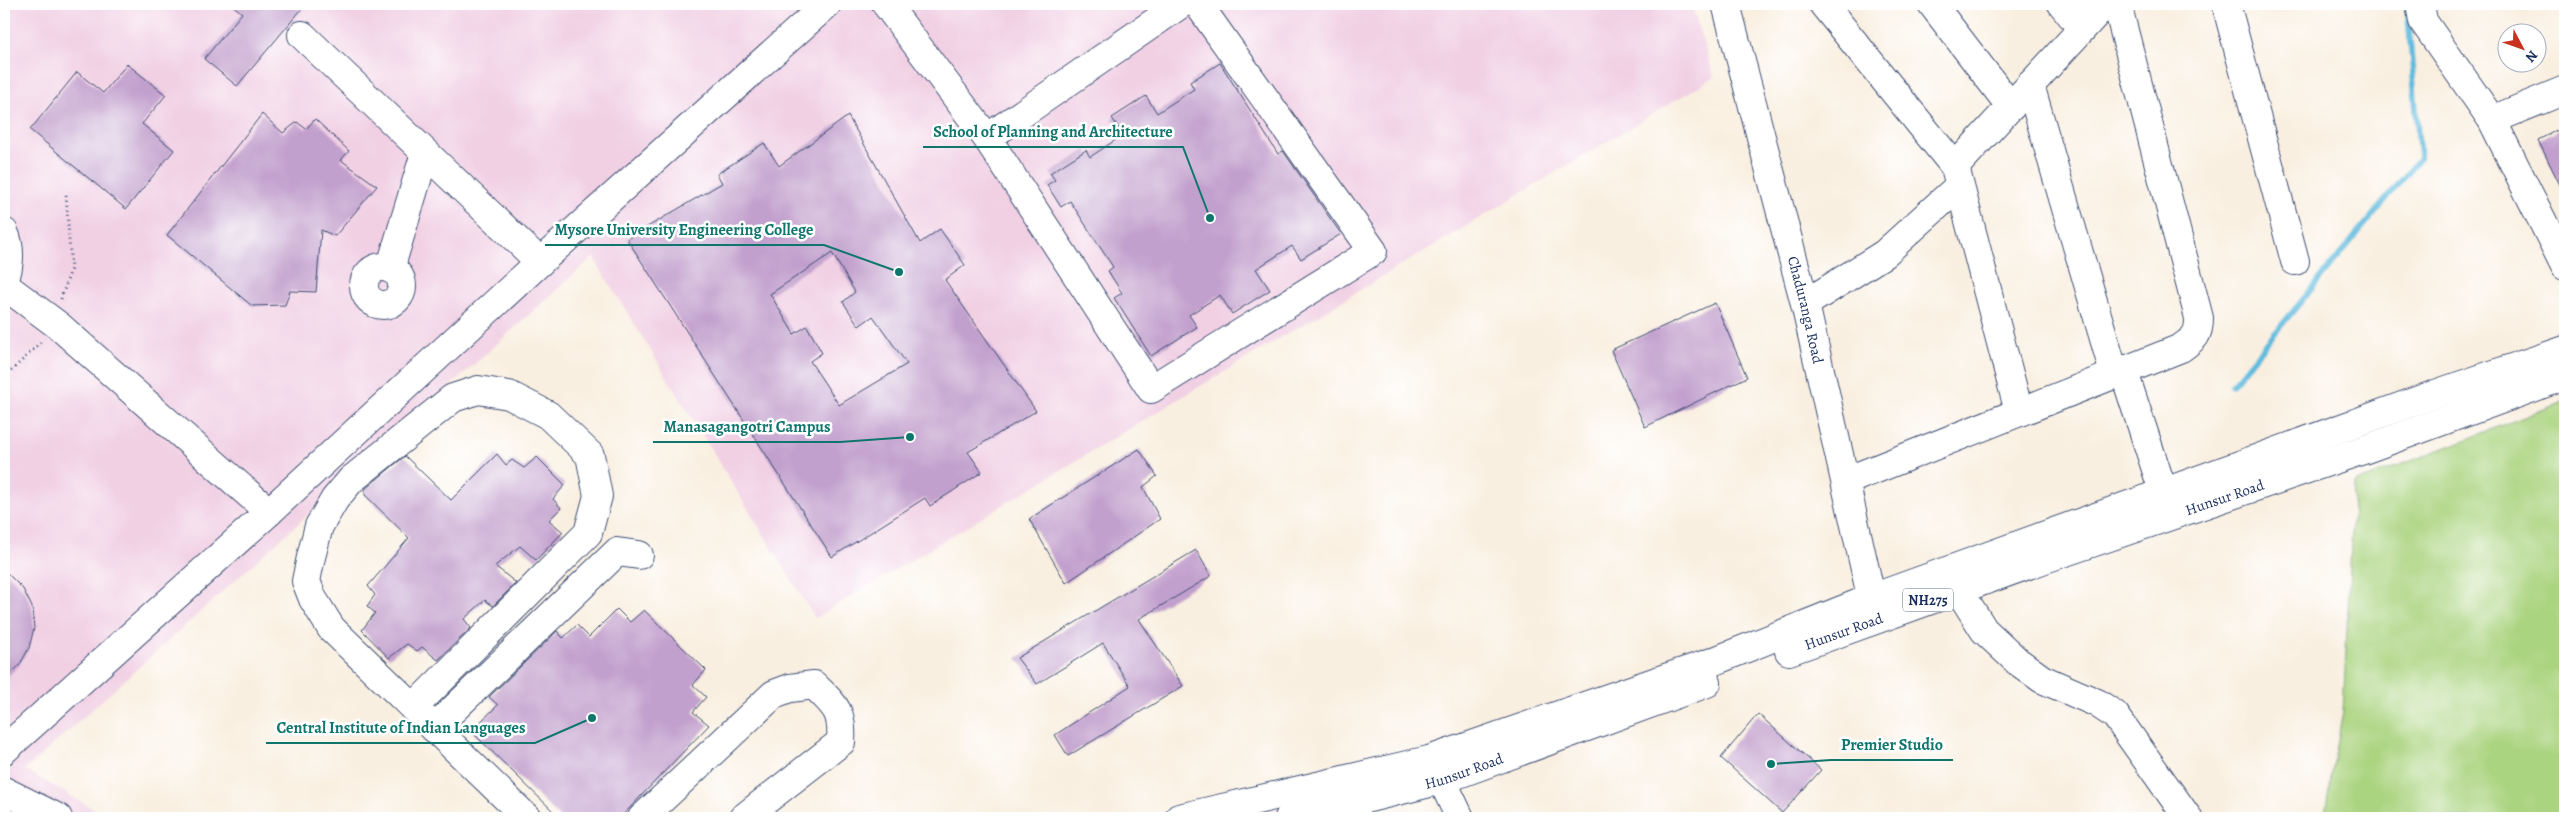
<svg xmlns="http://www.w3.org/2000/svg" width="2569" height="822" viewBox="0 0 2569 822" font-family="Alegreya,serif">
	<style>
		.built { fill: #f1d0e4 }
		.green { fill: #abd480; stroke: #63826f }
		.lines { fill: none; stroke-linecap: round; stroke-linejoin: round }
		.stream { stroke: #60bbde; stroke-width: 5.5 }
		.building { fill: #c2a0cd; fill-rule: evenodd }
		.minor-casing { stroke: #3c4c72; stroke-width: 30 }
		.major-casing { stroke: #3c4c72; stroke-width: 30 }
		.path { stroke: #3c4c72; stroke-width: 3; stroke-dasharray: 1 4; stroke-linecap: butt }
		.minor { stroke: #fff; stroke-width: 28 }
		.major { stroke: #fff; stroke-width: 28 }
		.labels { text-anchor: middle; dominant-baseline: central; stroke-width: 5; stroke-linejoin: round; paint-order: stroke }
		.shield { fill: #fff; stroke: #5f6d8e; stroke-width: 1 }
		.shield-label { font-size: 14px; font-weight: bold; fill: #1b2f5e }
		.street-label { font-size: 15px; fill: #1b2f5e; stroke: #fff }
		.leader { fill: none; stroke: #0f766e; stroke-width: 2 }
		.callout-dot { fill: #0f766e; stroke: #fff; stroke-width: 2 }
		.callout-label { font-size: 16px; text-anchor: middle; font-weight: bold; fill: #0f766e; stroke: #fff; stroke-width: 5; stroke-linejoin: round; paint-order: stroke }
	</style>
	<rect width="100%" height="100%" fill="#fff"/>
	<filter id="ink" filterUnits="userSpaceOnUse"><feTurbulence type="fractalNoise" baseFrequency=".02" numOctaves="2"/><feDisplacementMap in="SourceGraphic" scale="10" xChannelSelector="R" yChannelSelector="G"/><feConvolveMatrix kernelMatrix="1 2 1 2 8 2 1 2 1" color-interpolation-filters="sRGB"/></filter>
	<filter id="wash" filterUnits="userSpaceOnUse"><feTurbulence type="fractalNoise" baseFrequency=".0096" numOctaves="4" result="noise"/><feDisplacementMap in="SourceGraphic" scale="20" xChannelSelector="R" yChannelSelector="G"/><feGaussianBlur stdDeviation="1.12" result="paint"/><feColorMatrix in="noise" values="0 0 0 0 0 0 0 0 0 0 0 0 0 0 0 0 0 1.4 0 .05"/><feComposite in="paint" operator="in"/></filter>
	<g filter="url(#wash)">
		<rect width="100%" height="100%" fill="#f9efe0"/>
		<!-- built -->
		<path class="built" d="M4,4H1691L1714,77L815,618L593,257L25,770L110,818H4Z"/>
		<!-- green -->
		<path class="green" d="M2565,401V818H2324L2343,711L2354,483Z"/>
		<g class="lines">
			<!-- stream -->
			<path class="stream" d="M2232,385L2420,158L2407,4"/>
		</g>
		<g id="blocks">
			<!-- building -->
			<g class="building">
				<path d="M231,4H306L237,86L204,59L242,13Z"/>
				<path d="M1220,63L1278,154L1283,151L1341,234L1301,259L1292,246L1256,269L1270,290L1232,314L1220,295L1189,315L1197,327L1151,356L1114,298L1122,293L1108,271L1113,267L1070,201L1061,207L1047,185L1055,180L1050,173L1086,150L1090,157L1123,135L1112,118L1146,96L1157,113L1194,89L1190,82Z"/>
				<path d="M127,64L166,95L142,124L174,150L126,209L30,130L77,72L103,93Z"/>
				<path d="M262,114L283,133L297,122L306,129L315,119L349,151L341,160L377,186L335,236L321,230L316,292L290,291L285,305L252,306L167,235Z"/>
				<path d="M848,116L920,243L940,229L965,265L945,280L1036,411L968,452L982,472L930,506L925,498L832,557L627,239L722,183L717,174L764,143L779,166ZM832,253L855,292L843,302L859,326L873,316L907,364L839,405L810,361L822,353L807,326L794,334L770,294Z"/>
				<path d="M2565,126V195L2538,140Z"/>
				<path d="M1715,303L1747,377L1645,427L1611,350Z"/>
				<path d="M1139,449L1157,476L1143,487L1160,519L1066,583L1029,519Z"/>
				<path d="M497,454L506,465L512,460L524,468L537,457L565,485L553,499L561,508L549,520L563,532L536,560L520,546L495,566L516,583L493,606L485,600L464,619L471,628L438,660L422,647L417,651L407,644L389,658L362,630L375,613L367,606L375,595L368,586L409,538L365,495V489L405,456L451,500Z"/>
				<path d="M1196,550L1211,576L1139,619L1183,686L1068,756L1055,735L1130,686L1103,643L1037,684L1017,658Z"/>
				<path d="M4,570L23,589L32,607L34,628L29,648L19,666L4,679Z"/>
				<path d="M617,609L630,622L644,610L706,670L693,685L706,697L693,712L709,725L620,818H560L471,731L498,705L489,697L557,631L563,638L577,625L589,637Z"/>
				<path d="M1758,714L1821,770L1782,813L1721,758Z"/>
			</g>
		</g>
	</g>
	<g filter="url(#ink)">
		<use href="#blocks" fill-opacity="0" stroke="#3c4c72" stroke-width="1"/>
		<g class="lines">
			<defs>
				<g id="minor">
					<path d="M886,4L987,138L1151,389L1373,251L1198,4"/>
					<path id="s1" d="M1726,4L1805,304L1876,618"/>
					<path d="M1823,4L1955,167L2019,412"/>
					<path d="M1932,4L2011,107"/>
					<path d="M2062,4L2082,29"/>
					<path d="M2226,4L2295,261"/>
					<path d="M2420,4L2423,21L2492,120L2565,266"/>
					<path d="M302,35L540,262"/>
					<path d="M2030,85L2114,373"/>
					<path d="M2492,120L2565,90"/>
					<path d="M987,138L1181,4"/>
					<path d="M1955,167L2105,4"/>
					<path d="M4,232C12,249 10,265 4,282"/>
					<circle cx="383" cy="286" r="19"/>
					<path d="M390,269L425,153"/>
					<path d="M4,285L59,326L269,512L4,750"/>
					<path d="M1805,304L1884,254L1959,186"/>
					<path d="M2123,369L2164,494"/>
					<path d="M1846,481L2181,348C2195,338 2199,335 2199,318L2117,4"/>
					<path d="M269,512L540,262L827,4"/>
					<path d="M1958,589L1984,630L2017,661L2042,679L2097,703L2115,715L2188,818"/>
					<path d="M413,708L588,533L598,496L590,455L548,415L509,395L478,390L453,398L351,480L335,499L319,526L311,557L306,581L313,599L331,628L527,818"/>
					<path d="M434,728L617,552L639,555"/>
					<path d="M1442,780L1460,818"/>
					<path d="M4,791L58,818"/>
					<path d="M642,818L774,694L790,688L814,685C836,707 843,711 841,742L743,818"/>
				</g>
				<g id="major">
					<path id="s2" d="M1789,651L2042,560L2366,449L2565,376"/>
					<path d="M1179,818L1429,760L1712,662L1872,598L2441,392L2565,350"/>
					<path id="s3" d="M1289,818L1442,780L1707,683"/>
				</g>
			</defs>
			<!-- minor casing -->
			<use href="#minor" class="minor-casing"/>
			<!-- major casing -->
			<use href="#major" class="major-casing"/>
			<!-- path -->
			<g class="path">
				<path d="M61,299L71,269L66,193"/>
				<path d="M4,378L43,340"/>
			</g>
			<!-- minor -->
			<use href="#minor" class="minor"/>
			<!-- major -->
			<use href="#major" class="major"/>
		</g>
	</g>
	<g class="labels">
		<!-- shield labels -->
		<rect class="shield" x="1903" y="588.5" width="50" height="23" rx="4"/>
		<g class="shield-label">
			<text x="1928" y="600">NH275</text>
		</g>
		<!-- street labels -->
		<g class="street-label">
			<text stroke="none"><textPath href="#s1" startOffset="316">Chaduranga Road</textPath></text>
			<text stroke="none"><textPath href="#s2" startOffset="462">Hunsur Road</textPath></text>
			<text stroke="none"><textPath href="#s2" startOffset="58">Hunsur Road</textPath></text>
			<text stroke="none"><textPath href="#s3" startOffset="181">Hunsur Road</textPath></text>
		</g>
	</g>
	<!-- callouts -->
	<path class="leader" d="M1210 218L1183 147H923M899 272L824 245H545M910 437L840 442H653M592 718L535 743H266M1771 764L1831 760H1953"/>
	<g class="callout-dot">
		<circle cx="1210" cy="218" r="5"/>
		<circle cx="899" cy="272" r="5"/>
		<circle cx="910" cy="437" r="5"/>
		<circle cx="592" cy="718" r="5"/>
		<circle cx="1771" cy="764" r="5"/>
	</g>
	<g class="callout-label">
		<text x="1053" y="137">School of Planning and Architecture</text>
		<text x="684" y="235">Mysore University Engineering College</text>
		<text x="747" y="432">Manasagangotri Campus</text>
		<text x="401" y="733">Central Institute of Indian Languages</text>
		<text x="1892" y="750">Premier Studio</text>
	</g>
	<!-- margin -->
	<rect width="2569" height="822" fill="none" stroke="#fff" stroke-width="20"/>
	<!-- north arrow -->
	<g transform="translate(2522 48) rotate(131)"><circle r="24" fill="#ffffff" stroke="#a4acbf"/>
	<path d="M0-4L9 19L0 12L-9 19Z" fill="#c8321e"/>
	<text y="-8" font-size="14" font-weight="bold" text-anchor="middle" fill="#1b2f5e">N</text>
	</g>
</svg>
